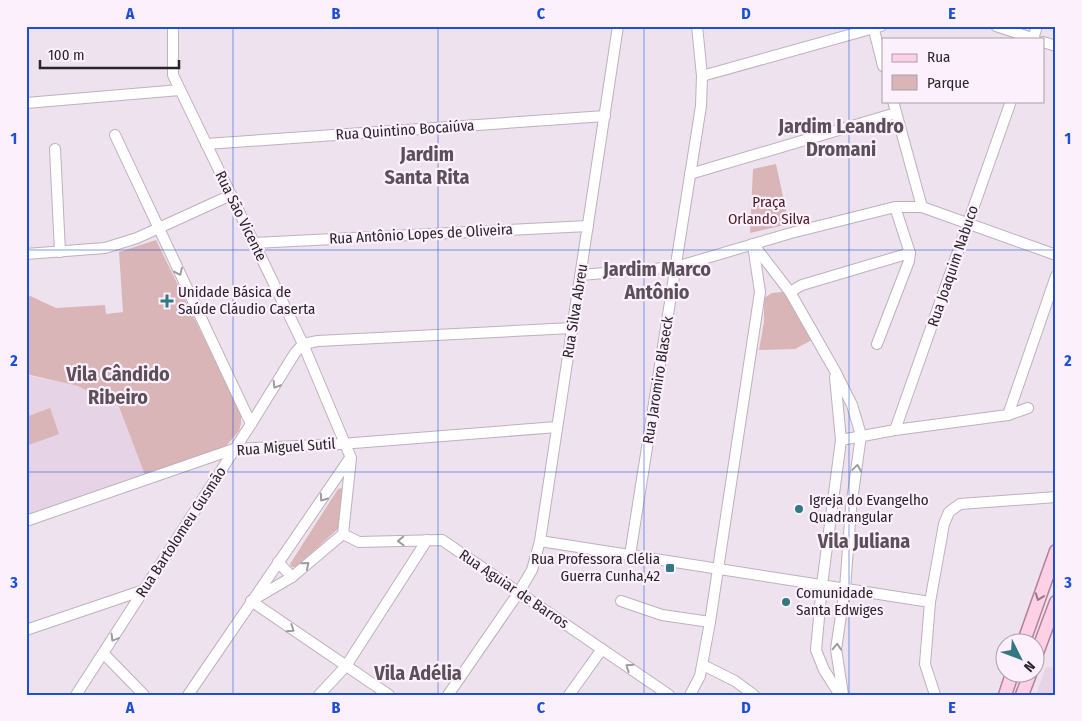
<svg xmlns="http://www.w3.org/2000/svg" width="1082" height="721" viewBox="0 0 1082 721" font-family="'Fira Sans Condensed',sans-serif">
	<style>
		.built { fill: #e6d4e6 }
		.green { fill: #dab5b7 }
		.lines { fill: none; stroke-linecap: round; stroke-linejoin: round }
		.minor-casing { stroke: #bdb1bc; stroke-width: 12 }
		.major-casing { stroke: #b28098; stroke-width: 15 }
		.minor { stroke: #fff; stroke-width: 10 }
		.major { stroke: #fdd0e5; stroke-width: 12 }
		.oneway { stroke: #9f9c9f }
		.oneway2 { stroke: #937a87 }
		.grid { fill: none; stroke: #1d4ed8; stroke-width: 1; stroke-opacity: 0.55 }
		.poi-dot { fill: #317882; stroke: #fcf0fc; stroke-width: 2 }
		.labels { text-anchor: middle; dominant-baseline: central; stroke-width: 4.5; stroke-linejoin: round; paint-order: stroke }
		.street-label { font-size: 15px; fill: #292429; stroke: #fcf0fc }
		.park-label { font-size: 15px; fill: #4b1a22; stroke: #fcf0fc }
		.poi-label { font-size: 15px; fill: #292429; stroke: #fcf0fc; text-anchor: start }
		.district-label { font-size: 20px; font-weight: bold; fill: #5b505a; stroke: #fcf0fc }
		.neatline { fill: none; stroke: #1d4ed8; stroke-width: 2 }
		.grid-label { font-size: 16px; text-anchor: middle; font-weight: bold; fill: #1d4ed8 }
	</style>
	<rect width="100%" height="100%" fill="#efe2ef"/>
	<!-- built -->
	<g class="built">
		<path d="M26,375L79,386L95,396L119,408L145,475L26,516Z"/>
		<path d="M1046,667L1056,668V695H1036Z"/>
	</g>
	<!-- green -->
	<g class="green">
		<path d="M776,164L789,224L750,233L753,169Z"/>
		<path d="M156,240L241,414V424L239,431L226,446L145,475L119,407L78,386L26,374V294L56,308L105,305L106,314L123,312L119,252Z"/>
		<path d="M782,292L789,296L812,340L795,349L759,350L764,322V298L772,293Z"/>
		<path d="M50,408L59,434L26,446V417Z"/>
		<path d="M341,488L343,489L340,527L296,567H291L290,564L338,489Z"/>
	</g>
	<g class="lines">
		<defs>
			<g id="minor">
				<path d="M173,26V75L303,344L351,458L343,534L292,577L251,601"/>
				<path d="M873,26L883,66"/>
				<path d="M996,26L1035,39"/>
				<path d="M1033,39L1037,26"/>
				<path d="M1043,42L1056,46"/>
				<path d="M702,76L881,26"/>
				<path d="M893,101L922,207"/>
				<path d="M26,103L180,90"/>
				<path d="M115,135L251,424"/>
				<path d="M206,144L605,116"/>
				<path d="M55,149L60,252"/>
				<path d="M690,174L896,113"/>
				<path d="M254,243L588,226"/>
				<path d="M753,244L790,292L835,371L852,405L861,435L851,508L845,589L836,649L843,695"/>
				<path d="M26,254L105,248L137,238L231,195"/>
				<path d="M581,275L676,267L791,233L895,207H922L1056,255"/>
				<path d="M790,292L802,285L910,253"/>
				<path d="M303,344L318,341L572,328"/>
				<path d="M877,344L909,261L910,253L895,207"/>
				<path d="M835,377L841,440L822,585L816,650L824,670L840,695"/>
				<path d="M1008,415L1056,276"/>
				<path d="M895,430L1011,101"/>
				<path d="M841,440L895,430L1008,415L1028,408"/>
				<path d="M26,521L234,449L341,444L557,427"/>
				<path d="M343,534L359,542L442,540L669,695"/>
				<path d="M540,541L930,602"/>
				<path d="M630,555L701,106L702,76L697,26"/>
				<path d="M278,562L292,577"/>
				<path d="M251,601L389,695"/>
				<path d="M621,601L662,615L710,622"/>
				<path d="M26,630L144,590"/>
				<path d="M104,654L144,695"/>
				<path d="M703,665L735,681L754,695"/>
				<path d="M76,695L251,424L295,353L303,344"/>
				<path d="M188,695L350,458"/>
				<path d="M319,695L346,666L427,540"/>
				<path d="M448,695L519,592L532,570L540,541L618,26"/>
				<path d="M569,695L602,649"/>
				<path d="M690,695L700,676L710,622L760,292L753,245"/>
				<path d="M935,695L925,664L930,602L944,524L949,512L960,504L1056,497"/>
			</g>
			<g id="major">
				<path d="M1023,644L1056,551"/>
				<path d="M1034,661L1056,602"/>
				<path d="M1005,695L1012,674"/>
				<path d="M1022,695L1030,674"/>
			</g>
		</defs>
		<!-- minor casing -->
		<use href="#minor" class="minor-casing"/>
		<!-- major casing -->
		<use href="#major" class="major-casing"/>
		<!-- minor -->
		<use href="#minor" class="minor"/>
		<!-- major -->
		<use href="#major" class="major"/>
	</g>
	<!-- one-way arrows -->
	<defs><path id="oneway-chevron" d="M-2-3.5L2.5 0L-2 3.5" fill="none" stroke-width="1.6" stroke-linecap="round" stroke-linejoin="round" transform="scale(1.25)"/></defs>
	<g class="oneway">
		<use href="#oneway-chevron" transform="translate(179 272) rotate(65)"/>
		<use href="#oneway-chevron" transform="translate(276 385) rotate(122)"/>
		<use href="#oneway-chevron" transform="translate(857 468) rotate(-82)"/>
		<use href="#oneway-chevron" transform="translate(323 498) rotate(125)"/>
		<use href="#oneway-chevron" transform="translate(401 541) rotate(178)"/>
		<use href="#oneway-chevron" transform="translate(306 565) rotate(-40)"/>
		<use href="#oneway-chevron" transform="translate(291 629) rotate(34)"/>
		<use href="#oneway-chevron" transform="translate(114 638) rotate(121)"/>
		<use href="#oneway-chevron" transform="translate(837 647) rotate(-87)"/>
		<use href="#oneway-chevron" transform="translate(629 667) rotate(-145)"/>
	</g>
	<use class="oneway2" href="#oneway-chevron" transform="translate(1039 597) rotate(110)"/>
	<!-- grid -->
	<path class="grid" d="M233,26V695M438,26V695M644,26V695M849,26V695M26,250H1056M26,472H1056"/>
	<!-- markers -->
	<g class="poi-dot">
		<path d="M164.5 293.5h5v5h5v5h-5v5h-5v-5h-5v-5h5z"/>
		<circle cx="799" cy="509" r="5"/>
		<rect x="665" y="563" width="10" height="10" rx="2.5"/>
		<circle cx="786" cy="602" r="5"/>
	</g>
	<g class="labels">
		<!-- street labels -->
		<g class="street-label">
			<text transform="translate(405 130) rotate(-4)">Rua Quintino Bocaiúva</text>
			<text transform="translate(241 216) rotate(64)">Rua São Vicente</text>
			<text transform="translate(421 234) rotate(-3)">Rua Antônio Lopes de Oliveira</text>
			<text transform="translate(953 266) rotate(-71)">Rua Joaquim Nabuco</text>
			<text transform="translate(575 311) rotate(-81)">Rua Silva Abreu</text>
			<text transform="translate(658 380) rotate(-81)">Rua Jaromiro Blaseck</text>
			<text transform="translate(286 447) rotate(-4)">Rua Miguel Sutil</text>
			<text transform="translate(181 532) rotate(-57)">Rua Bartolomeu Gusmão</text>
			<text transform="translate(514 589) rotate(34)">Rua Aguiar de Barros</text>
		</g>
		<!-- park labels -->
		<g class="park-label">
			<text x="769" y="202">Praça<tspan x="769" dy="17">Orlando Silva</tspan></text>
		</g>
		<!-- poi labels -->
		<g class="poi-label">
			<text x="178" y="292">Unidade Básica de<tspan x="178" dy="17">Saúde Cláudio Caserta</tspan></text>
			<text x="809" y="500">Igreja do Evangelho<tspan x="809" dy="17">Quadrangular</tspan></text>
			<text x="660" y="559" text-anchor="end">Rua Professora Clélia<tspan x="660" dy="17">Guerra Cunha,42</tspan></text>
			<text x="796" y="593">Comunidade<tspan x="796" dy="17">Santa Edwiges</tspan></text>
		</g>
		<!-- district labels -->
		<g class="district-label">
			<text x="841" y="126">Jardim Leandro<tspan x="841" dy="23">Dromani</tspan></text>
			<text x="427" y="154">Jardim<tspan x="427" dy="23">Santa Rita</tspan></text>
			<text x="657" y="269">Jardim Marco<tspan x="657" dy="23">Antônio</tspan></text>
			<text x="118" y="374">Vila Cândido<tspan x="118" dy="23">Ribeiro</tspan></text>
			<text x="864" y="541">Vila Juliana</text>
			<text x="418" y="673">Vila Adélia</text>
		</g>
	</g>
	<!-- border -->
	<rect width="1082" height="721" fill="none" stroke="#fcf0fc" stroke-width="55"/>
	<!-- legend -->
	<rect x="882" y="38" width="162" height="65" fill="#fcf0fc" stroke="#a89ea8"/>
	<rect x="892" y="54" width="25" height="8" fill="#fdd0e5" stroke="#a89ea8"/>
	<text x="927" y="62" font-size="15" fill="#292429">Rua</text>
	<rect x="892" y="75" width="25" height="15" fill="#dab5b7" stroke="#a89ea8"/>
	<text x="927" y="88" font-size="15" fill="#292429">Parque</text>
	<!-- north arrow -->
	<g transform="translate(1020 658) rotate(132)"><circle r="24" fill="#fcf0fc" stroke="#a89ea8"/>
	<path d="M0-4L9 19L0 12L-9 19Z" fill="#317882"/>
	<text y="-8" font-size="14" font-weight="bold" text-anchor="middle" fill="#292429">N</text>
	</g>
	<!-- scale -->
	<path d="M40 60v8h139v-8" fill="none" stroke="#292429" stroke-width="2.5"/>
	<text x="48" y="60" font-size="15" fill="#292429" stroke="#fcf0fc" stroke-width="4" paint-order="stroke">100 m</text>
	<rect x="28" y="28" width="1026" height="666" class="neatline"/>
	<g class="grid-label">
		<text x="130" y="19">A</text>
		<text x="336" y="19">B</text>
		<text x="541" y="19">C</text>
		<text x="746" y="19">D</text>
		<text x="952" y="19">E</text>
		<text x="14" y="144">1</text>
		<text x="1068" y="144">1</text>
		<text x="14" y="366">2</text>
		<text x="1068" y="366">2</text>
		<text x="14" y="588">3</text>
		<text x="1068" y="588">3</text>
		<text x="130" y="713">A</text>
		<text x="336" y="713">B</text>
		<text x="541" y="713">C</text>
		<text x="746" y="713">D</text>
		<text x="952" y="713">E</text>
	</g>
</svg>
